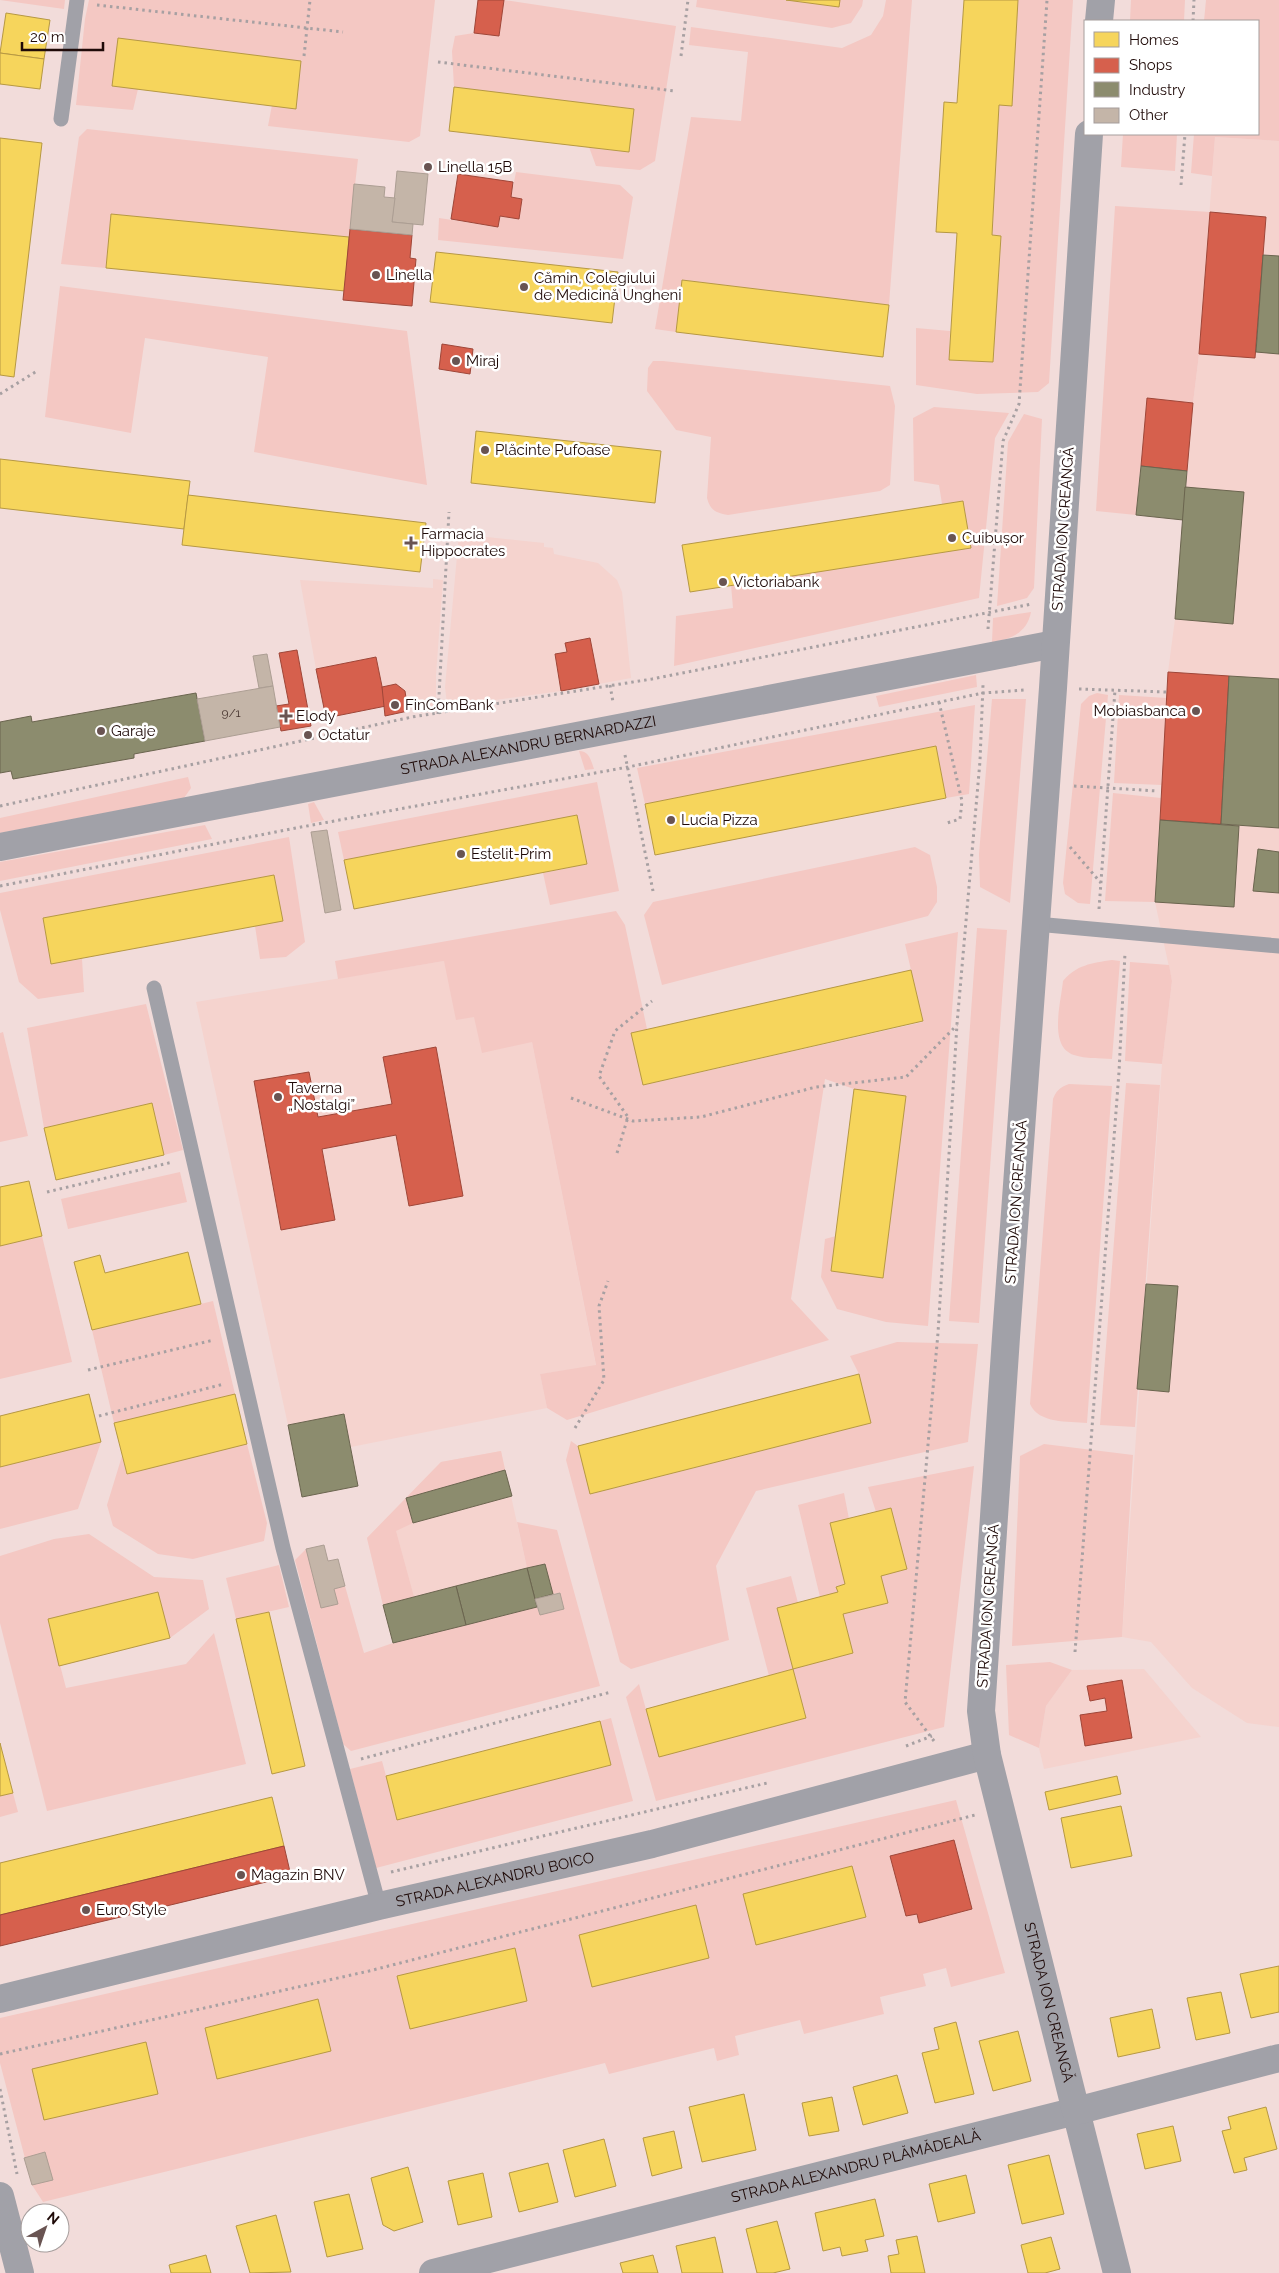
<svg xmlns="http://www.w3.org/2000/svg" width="1279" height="2273" viewBox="0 0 1279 2273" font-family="Raleway,sans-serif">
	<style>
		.built { fill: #f5d3ce }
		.green { fill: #f4c8c3 }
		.homes { fill: #f6d55c; stroke: #b69843 }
		.shops { fill: #d6604d; stroke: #9f4638 }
		.industry { fill: #8c8c6e; stroke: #6b654f }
		.building { fill: #c4b5a8; stroke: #ac9e93 }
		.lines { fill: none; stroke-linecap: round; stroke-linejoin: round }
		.path { stroke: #a7a0a2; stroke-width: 3; stroke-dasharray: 2.5 4; stroke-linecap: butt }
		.service { stroke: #a1a1a8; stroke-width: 15 }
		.minor { stroke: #a1a1a8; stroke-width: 28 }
		.tertiary { stroke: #a1a1a8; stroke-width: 28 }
		.poi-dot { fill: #695452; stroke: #fff; stroke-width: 2 }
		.labels { text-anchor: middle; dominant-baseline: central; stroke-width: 5; stroke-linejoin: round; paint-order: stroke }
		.number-label { font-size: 12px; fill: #483530 }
		.poi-label { font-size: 15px; fill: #1f0a08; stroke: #fff; text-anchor: start }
		.street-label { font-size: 15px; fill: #1f0a08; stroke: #fff }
	</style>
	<rect width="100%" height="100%" fill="#f2dcda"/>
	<!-- built -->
	<g class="built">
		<path d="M1215,137L1279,141V1727L1247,1723L1192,1688L1151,1642L1122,1637L1162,1064L1172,981L1155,902L1168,672L1175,619L1193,403L1199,354Z"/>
		<path d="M459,534L544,543V547L553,548L554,554L598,563L617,580L622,592L631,678L561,691L466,704L465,700L447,704L445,687Z"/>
		<path d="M433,579L443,580L436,675V708L417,711V707L408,708L405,691L382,687L376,658L316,669L300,580L433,588Z"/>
		<path d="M444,961L474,1016L532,1042L596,1366L540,1374L547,1408L351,1447L344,1414L288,1425L196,1002Z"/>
		<path d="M501,1451L527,1568L383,1605L367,1538L441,1462Z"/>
		<path d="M1144,1669L1201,1737L1044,1769L1039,1748L1046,1706L1072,1670Z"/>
	</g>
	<!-- green -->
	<g class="green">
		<path d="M0,0H65L64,9Z"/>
		<path d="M89,0H435L420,136L409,142L268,126L272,105L296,108L301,61L118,38L138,89L133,110L76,105L85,19Z"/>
		<path d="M504,0L676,26L655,161L640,170L596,166L589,147L629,152L634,109L454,87L452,51L455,36L474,33L499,36Z"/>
		<path d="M697,0H786L839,7L840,0H863L862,6L851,23L832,28L696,7Z"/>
		<path d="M886,0H912L889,305L682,280L676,332L655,329L691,117L741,121L748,52L689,45L691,27L842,48L871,35L883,16Z"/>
		<path d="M1018,0H1073L1049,383L1038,392L977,394L916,385V328L950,331L949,360L993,362L1001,236L992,235L999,105H1012Z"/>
		<path d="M1131,0H1185L1184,21H1130Z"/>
		<path d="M1206,0H1279V141L1215,137L1212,176L1191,173L1194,134H1258V21H1204Z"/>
		<path d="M87,129L358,159L349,237L111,214L106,268L61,264L79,137Z"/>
		<path d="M1123,134H1177L1175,171L1121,167Z"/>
		<path d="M516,172L620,185L633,197L623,259L438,240L439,218L498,227L500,216L519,218L522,199L511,197Z"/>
		<path d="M1115,206L1210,212L1199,354L1193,403L1147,398L1136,515L1096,511Z"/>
		<path d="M60,286L407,331L427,485L254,452L268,357L145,338L131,433L45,417Z"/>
		<path d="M653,361H663L890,386L895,406L890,485L880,491L728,515C716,513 710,510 707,498L711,437L676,430L647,391L648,368Z"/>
		<path d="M934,407L1009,413L995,438L979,598L674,666L676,616L733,608L731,585L970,548L963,501L942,504L939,485L914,481L913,418Z"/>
		<path d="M1024,414L1042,419L1034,588L1027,598L997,606L1008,442Z"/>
		<path d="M1031,612C1027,633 1011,639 992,642L993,618Z"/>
		<path d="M976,675L977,687L879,707L876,696Z"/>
		<path d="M1097,693L1108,695L1090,904L1078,903L1065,894L1063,883L1081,704L1089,696Z"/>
		<path d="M1119,695L1167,698L1162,785L1114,783Z"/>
		<path d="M992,699H1026L1010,903L980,887L979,854Z"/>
		<path d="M975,705L969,794L946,798L936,746L645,804L637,768Z"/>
		<path d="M579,751C589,751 591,760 594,769L585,770Z"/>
		<path d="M188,777L191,788L184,798L0,833V818Z"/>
		<path d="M597,782L619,891L550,905L543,873L587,864L577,815L344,860L338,832Z"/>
		<path d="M1113,793L1161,798L1155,902L1105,901Z"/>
		<path d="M314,802L324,820L311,823L308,804Z"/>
		<path d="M205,825L212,839L0,881V862Z"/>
		<path d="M289,837L305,942L286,957L260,959L255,926L282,921L274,875L43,918L51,964L82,959L84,992L38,999L19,982L0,910V893Z"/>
		<path d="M915,847L930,855L937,887V902L928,916L662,985L644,915L653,902Z"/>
		<path d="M616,911L625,925L647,1029L644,1085L923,1022L905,944L958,932L928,1326L886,1322L837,1309L821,1277L825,1239L836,1236L831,1271L882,1277L905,1096L854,1089L825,1079L791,1299L829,1340L567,1420L547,1408L540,1374L596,1365L532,1042L482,1053L474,1017L456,1020L444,961L338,979L335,961Z"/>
		<path d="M977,928L1007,930L979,1323L949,1321Z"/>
		<path d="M1112,960L1120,961L1112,1059C1100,1058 1086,1059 1074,1055C1048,1046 1061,1003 1063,981C1076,965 1092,963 1112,960Z"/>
		<path d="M1130,962L1169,965L1172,981L1162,1064L1125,1061Z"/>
		<path d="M146,1004L183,1150L164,1155L152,1103L44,1128L27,1028Z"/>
		<path d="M3,1032L28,1136L0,1142V1033Z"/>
		<path d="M1126,1083L1160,1085L1135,1427L1100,1425Z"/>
		<path d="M1069,1084L1112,1086L1087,1423C1068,1421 1039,1424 1030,1404L1053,1099C1056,1091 1060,1087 1069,1084Z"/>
		<path d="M180,1172L187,1202L68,1229L61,1199Z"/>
		<path d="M42,1236L72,1362L0,1379V1246Z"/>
		<path d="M213,1301L235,1394L114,1423L92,1330Z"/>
		<path d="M897,1342L978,1344L968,1442L756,1491L716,1566L729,1640L631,1669L620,1662L566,1460L571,1441L578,1446L591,1494L871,1423L859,1374L850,1356Z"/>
		<path d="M101,1442L78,1509L0,1529V1467Z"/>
		<path d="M247,1444L267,1523L264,1541L193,1559L158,1554L113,1526L107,1505L122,1456L127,1474Z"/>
		<path d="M1044,1444L1133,1455L1122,1637L1012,1646L1020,1456Z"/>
		<path d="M501,1451L505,1470L406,1498L413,1523L396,1531L414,1597L383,1605L367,1538L441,1462Z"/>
		<path d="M974,1466L944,1727L656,1801L626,1697L639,1684L659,1757L806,1718L793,1669L769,1676L746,1588L791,1576L798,1603L777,1608L793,1669L853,1653L843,1614L888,1603L881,1576L906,1569L891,1508L876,1512L868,1487Z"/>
		<path d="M844,1493L849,1519L830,1524L845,1584L836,1587L838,1592L820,1597L798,1505Z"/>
		<path d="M517,1522L557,1530L600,1686L351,1751L343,1744L295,1560L306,1549L337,1604L334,1589L345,1586L364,1653L393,1643L537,1607L540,1615L564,1609L560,1593L553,1594L545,1564L527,1568Z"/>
		<path d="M89,1534L154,1577L203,1580L209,1609L170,1638L157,1592L48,1619L66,1688L186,1664L214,1633L246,1764L47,1811L0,1623V1556L54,1539Z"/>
		<path d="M279,1565L289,1607L236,1619L226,1578Z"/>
		<path d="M1050,1662L1072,1670L1046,1706L1039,1748L1009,1735L1006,1665Z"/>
		<path d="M611,1718L633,1801L376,1868L350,1769L382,1761L398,1820L611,1765L600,1721Z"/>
		<path d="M13,1793L18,1812L0,1817V1796Z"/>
		<path d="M956,1800L1005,1973L951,1987L946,1968L923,1974L926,1986L880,1997L884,2014L804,2034L800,2020L735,2036L739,2055L717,2061L714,2048L609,2074L605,2063L43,2202L32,2185L0,2063V2018Z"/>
	</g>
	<!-- homes -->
	<g class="homes">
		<path d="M786,0H840L839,7Z"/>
		<path d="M964,0H1018L1012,106L999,105L992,235L1001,236L993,362L949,360L957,233L936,232L944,102L957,103Z"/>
		<path d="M6,13L50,20L44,59L0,53Z"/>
		<path d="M118,38L301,61L296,109L112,86Z"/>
		<path d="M0,53L44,59L40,89L0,84Z"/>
		<path d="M454,87L634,109L629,152L449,131Z"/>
		<path d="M0,138L42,143L14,377L0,375Z"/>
		<path d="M111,214L349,237L345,291L106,268Z"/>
		<path d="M436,252L618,272L612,323L430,302Z"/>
		<path d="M682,280L889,305L883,357L676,332Z"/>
		<path d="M476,431L661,451L655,503L471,483Z"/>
		<path d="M0,459L190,481L184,529L0,508Z"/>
		<path d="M188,495L426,523L420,572L182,545Z"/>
		<path d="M963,501L971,548L690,592L682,545Z"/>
		<path d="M936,746L946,798L655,855L645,804Z"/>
		<path d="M577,815L587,864L354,909L344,860Z"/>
		<path d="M274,875L283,921L51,964L43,918Z"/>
		<path d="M911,970L923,1021L643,1085L631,1033Z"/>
		<path d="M854,1089L906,1096L883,1278L831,1271Z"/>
		<path d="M152,1103L164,1155L56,1180L44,1128Z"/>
		<path d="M29,1181L42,1236L0,1246V1187Z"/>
		<path d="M188,1252L201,1304L92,1330L74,1262L100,1255L105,1273Z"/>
		<path d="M859,1374L871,1423L590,1494L578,1446Z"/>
		<path d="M89,1394L101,1442L0,1467V1416Z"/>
		<path d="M235,1394L247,1444L127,1474L114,1423Z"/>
		<path d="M891,1508L907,1569L881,1576L888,1603L843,1614L853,1653L793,1669L777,1608L838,1592L836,1587L845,1584L830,1523Z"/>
		<path d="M158,1592L170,1638L59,1666L48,1619Z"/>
		<path d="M269,1612L305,1766L272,1774L236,1619Z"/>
		<path d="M793,1669L806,1718L659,1757L646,1709Z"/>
		<path d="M600,1721L611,1765L397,1820L386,1776Z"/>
		<path d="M0,1743L13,1793L0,1796Z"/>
		<path d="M1117,1776L1121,1794L1049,1810L1045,1792Z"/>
		<path d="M272,1797L284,1846L0,1915V1863Z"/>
		<path d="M1121,1806L1132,1856L1071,1868L1061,1818Z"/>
		<path d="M852,1866L866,1917L756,1945L743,1894Z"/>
		<path d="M696,1905L709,1958L592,1987L579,1935Z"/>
		<path d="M515,1948L527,2001L410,2029L397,1976Z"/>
		<path d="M1279,1966V2012L1251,2018L1240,1974Z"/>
		<path d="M1221,1992L1230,2033L1196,2040L1187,1998Z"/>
		<path d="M318,1999L331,2051L217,2079L205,2028Z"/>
		<path d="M1152,2009L1160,2048L1118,2057L1110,2018Z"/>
		<path d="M956,2022L974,2094L935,2103L922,2053L939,2049L934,2028Z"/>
		<path d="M1018,2031L1031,2081L993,2091L979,2041Z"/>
		<path d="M146,2042L158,2094L44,2120L32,2069Z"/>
		<path d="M897,2075L908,2113L863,2125L853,2087Z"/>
		<path d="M744,2094L756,2150L702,2162L689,2107Z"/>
		<path d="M832,2097L839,2131L809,2136L802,2103Z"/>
		<path d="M1266,2107L1277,2149L1244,2158L1247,2170L1234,2173L1222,2131L1231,2129L1228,2117Z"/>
		<path d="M1173,2126L1181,2161L1145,2169L1137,2134Z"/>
		<path d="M674,2131L682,2168L652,2176L643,2138Z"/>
		<path d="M604,2139L616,2186L575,2197L563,2150Z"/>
		<path d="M1049,2155L1064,2214L1022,2224L1008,2165Z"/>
		<path d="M548,2163L558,2202L519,2212L509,2173Z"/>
		<path d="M408,2167L423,2222L394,2231L383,2225L371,2178Z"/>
		<path d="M483,2173L492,2217L458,2225L448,2181Z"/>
		<path d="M966,2175L975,2213L938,2222L929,2184Z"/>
		<path d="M349,2194L363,2249L327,2257L314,2202Z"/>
		<path d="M875,2199L884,2236L865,2240L868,2251L842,2256L840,2247L823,2251L815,2213Z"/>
		<path d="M276,2215L291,2272L250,2273L236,2226Z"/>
		<path d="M777,2221L790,2269L773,2273H757L746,2229Z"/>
		<path d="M917,2236L925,2273H891L888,2256L899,2254L896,2240Z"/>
		<path d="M715,2237L723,2273H682L676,2246Z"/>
		<path d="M1051,2237L1060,2269L1045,2273H1028L1021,2245Z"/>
		<path d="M206,2255L211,2273H171L169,2265Z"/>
		<path d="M653,2255L658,2273H623L620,2263Z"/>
	</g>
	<!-- shops -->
	<g class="shops">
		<path d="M478,0H504L499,36L474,33Z"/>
		<path d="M458,174L513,182L511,197L522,199L519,219L500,216L498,227L451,219Z"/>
		<path d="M1210,212L1266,217L1255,358L1199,354Z"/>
		<path d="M350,229L412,235L410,258L416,259L412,306L343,300Z"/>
		<path d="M442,344L473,349L470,374L439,369Z"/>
		<path d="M1147,398L1193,403L1187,471L1141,466Z"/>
		<path d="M590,638L599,684L561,691L555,654L567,652L565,643Z"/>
		<path d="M297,650L311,726L281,731L276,706L289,704L279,653Z"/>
		<path d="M376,657L386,706L326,718L316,669Z"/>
		<path d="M1168,672L1229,676L1221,824L1160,820Z"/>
		<path d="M396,684L405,691L408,711L385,716L382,687Z"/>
		<path d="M436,1047L463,1196L409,1206L396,1135L322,1149L335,1220L281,1230L254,1081L309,1072L318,1117L392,1104L383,1057Z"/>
		<path d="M1122,1680L1132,1738L1085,1746L1080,1715L1107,1711L1105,1698L1090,1701L1087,1686Z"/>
		<path d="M954,1840L972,1909L919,1923L917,1914L906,1916L890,1856Z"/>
		<path d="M284,1846L291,1876L0,1946V1915Z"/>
	</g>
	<!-- industry -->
	<g class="industry">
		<path d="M1263,255L1279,256V354L1256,352Z"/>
		<path d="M1141,466L1187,471L1183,520L1136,515Z"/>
		<path d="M1185,487L1244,492L1233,624L1175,619Z"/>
		<path d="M1229,676L1279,679V828L1221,824Z"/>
		<path d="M196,693L205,741L134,754V758L13,779L11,771L0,773V722L31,716L32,722Z"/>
		<path d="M1160,820L1239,826L1234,907L1155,902Z"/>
		<path d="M1258,849L1279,852V893L1253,891Z"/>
		<path d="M1146,1284L1178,1286L1169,1392L1137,1389Z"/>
		<path d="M344,1414L358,1486L302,1497L288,1425Z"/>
		<path d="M505,1470L512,1496L413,1523L406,1498Z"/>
		<path d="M545,1564L553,1594L535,1599L527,1568Z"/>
		<path d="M527,1568L537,1607L466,1625L456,1586Z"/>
		<path d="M456,1586L466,1625L393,1643L383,1605Z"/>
	</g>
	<!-- building -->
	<g class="building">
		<path d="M397,171L428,174L423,225L392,222Z"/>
		<path d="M354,184L385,187L384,197L395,198L392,222L413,224L412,235L350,229Z"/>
		<path d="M267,654L273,686L259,688L253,656Z"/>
		<path d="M273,686L280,727L205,741L197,699Z"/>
		<path d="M327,830L341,910L325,913L311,832Z"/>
		<path d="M324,1545L328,1561L338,1559L345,1586L334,1589L338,1604L321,1608L306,1549Z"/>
		<path d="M560,1593L564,1609L540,1615L535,1599Z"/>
		<path d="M45,2152L53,2180L32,2185L24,2158Z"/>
	</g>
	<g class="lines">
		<!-- path -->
		<g class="path">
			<path d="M97,5L343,32"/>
			<path d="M1193,21L1194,0"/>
			<path d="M304,56L310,0"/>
			<path d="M681,56L688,0"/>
			<path d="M438,62L675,91"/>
			<path d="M1181,185L1185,134"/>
			<path d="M0,394L37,371"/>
			<path d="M988,629L1003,441L1019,404L1047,0"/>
			<path d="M610,685L613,702"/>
			<path d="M1079,689L1167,692"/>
			<path d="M939,702L962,801L960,819L947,823"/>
			<path d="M438,714L449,512"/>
			<path d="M625,755L653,891"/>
			<path d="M1074,786L1158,791"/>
			<path d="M0,806L412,717L652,679L1032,604"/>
			<path d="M1070,847L1101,883"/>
			<path d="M0,886L296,828L628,767L983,693L1025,690"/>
			<path d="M1099,909L1115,690"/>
			<path d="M571,1098L633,1121L701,1117L816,1087L906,1077L957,1025"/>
			<path d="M617,1153L628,1117L599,1076L615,1031L652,1001"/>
			<path d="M47,1192L173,1162"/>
			<path d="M88,1370L214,1340"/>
			<path d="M99,1416L224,1384"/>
			<path d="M575,1428L604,1380L599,1306L608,1281"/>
			<path d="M1075,1652L1119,1072L1125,953"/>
			<path d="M934,1741L905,1702L938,1333L957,1024L980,761L983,685"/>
			<path d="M906,1746L932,1736"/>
			<path d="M361,1759L611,1692"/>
			<path d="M391,1872L767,1783"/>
			<path d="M0,2054L369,1971L975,1815"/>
			<path d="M0,2089L17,2174"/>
		</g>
		<!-- service -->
		<g class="service">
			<path d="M61,119L77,0"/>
			<path d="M1036,924L1279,946"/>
			<path d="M154,988L283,1548L379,1906"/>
		</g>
		<!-- minor -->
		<g class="minor">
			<path id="s1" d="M0,847L1055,644"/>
			<path id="s2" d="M0,1999L379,1906L652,1844L987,1755"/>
			<path d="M0,2196L20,2273"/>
			<path id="s3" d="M433,2273L1076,2111L1117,2273"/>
		</g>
		<!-- tertiary -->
		<g class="tertiary">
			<path d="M1099,21L1101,0"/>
			<path id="s4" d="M1089,134L1053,688L1006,1337L981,1711L987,1755L1076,2111L1279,2058"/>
		</g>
	</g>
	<!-- markers -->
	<g class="poi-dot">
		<circle cx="428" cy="167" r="5"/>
		<circle cx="376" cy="275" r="5"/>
		<circle cx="524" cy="287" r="5"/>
		<circle cx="456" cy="361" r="5"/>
		<circle cx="485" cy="450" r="5"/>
		<circle cx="952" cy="538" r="5"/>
		<path d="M408.5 535.5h5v5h5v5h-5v5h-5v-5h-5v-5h5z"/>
		<circle cx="723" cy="582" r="5"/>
		<circle cx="395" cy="705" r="5"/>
		<circle cx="1196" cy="711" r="5"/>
		<path d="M283.5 708.5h5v5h5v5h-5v5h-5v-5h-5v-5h5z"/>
		<circle cx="101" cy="731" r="5"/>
		<circle cx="308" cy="735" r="5"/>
		<circle cx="671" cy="820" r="5"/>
		<circle cx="461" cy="854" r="5"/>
		<circle cx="278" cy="1097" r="5"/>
		<circle cx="241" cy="1875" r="5"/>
		<circle cx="86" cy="1910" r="5"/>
	</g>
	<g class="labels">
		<!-- number labels -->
		<g class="number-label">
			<text x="231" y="713">9/1</text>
		</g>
		<!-- poi labels -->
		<g class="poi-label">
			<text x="438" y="167">Linella 15B</text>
			<text x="386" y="275">Linella</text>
			<text x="534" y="278">Cămin, Colegiului<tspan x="534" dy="17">de Medicină Ungheni</tspan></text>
			<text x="466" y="361">Miraj</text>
			<text x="495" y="450">Plăcinte Pufoase</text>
			<text x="421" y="534">Farmacia<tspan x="421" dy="17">Hippocrates</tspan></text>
			<text x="962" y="538">Cuibușor</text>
			<text x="733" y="582">Victoriabank</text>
			<text x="405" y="705">FinComBank</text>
			<text x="1186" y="711" text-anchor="end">Mobiasbanca</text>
			<text x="296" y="716">Elody</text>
			<text x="111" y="731">Garaje</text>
			<text x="318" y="735">Octatur</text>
			<text x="681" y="820">Lucia Pizza</text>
			<text x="471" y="854">Estelit-Prim</text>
			<text x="288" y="1088">Taverna<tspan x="288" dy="17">„Nostalgi”</tspan></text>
			<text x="251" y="1875">Magazin BNV</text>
			<text x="96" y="1910">Euro Style</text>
		</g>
		<!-- street labels -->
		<g class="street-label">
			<text transform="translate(1063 529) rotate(-86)">STRADA ION CREANGĂ</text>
			<text stroke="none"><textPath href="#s1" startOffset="538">STRADA ALEXANDRU BERNARDAZZI</textPath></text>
			<text transform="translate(1016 1202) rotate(-86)">STRADA ION CREANGĂ</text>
			<text transform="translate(988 1606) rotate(-86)">STRADA ION CREANGĂ</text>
			<text stroke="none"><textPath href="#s2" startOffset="509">STRADA ALEXANDRU BOICO</textPath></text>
			<text stroke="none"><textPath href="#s4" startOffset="1880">STRADA ION CREANGĂ</textPath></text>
			<text stroke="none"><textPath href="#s3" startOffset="436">STRADA ALEXANDRU PLĂMĂDEALĂ</textPath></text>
		</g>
	</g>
	<!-- legend -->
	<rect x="1084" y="20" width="175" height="115" fill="#ffffff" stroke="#a59d9c"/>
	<rect x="1094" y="32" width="25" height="15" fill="#f6d55c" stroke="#a59d9c"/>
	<text x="1129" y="45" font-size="15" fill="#1f0a08">Homes</text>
	<rect x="1094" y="58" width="25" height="15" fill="#d6604d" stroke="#a59d9c"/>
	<text x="1129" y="70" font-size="15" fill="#1f0a08">Shops</text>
	<rect x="1094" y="82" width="25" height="15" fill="#8c8c6e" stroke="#a59d9c"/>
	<text x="1129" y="95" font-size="15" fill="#1f0a08">Industry</text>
	<rect x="1094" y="108" width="25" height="15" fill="#c4b5a8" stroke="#a59d9c"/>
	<text x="1129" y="120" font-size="15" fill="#1f0a08">Other</text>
	<!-- north arrow -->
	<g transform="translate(45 2228) rotate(40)"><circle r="24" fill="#ffffff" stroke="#a59d9c"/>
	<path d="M0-4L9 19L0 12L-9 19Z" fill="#695452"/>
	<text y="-8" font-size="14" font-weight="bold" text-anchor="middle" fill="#1f0a08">N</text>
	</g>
	<!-- scale -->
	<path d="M22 42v8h81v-8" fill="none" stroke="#1f0a08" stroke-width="2.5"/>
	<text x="30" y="42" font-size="15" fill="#1f0a08" stroke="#ffffff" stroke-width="4" paint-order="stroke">20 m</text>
</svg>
